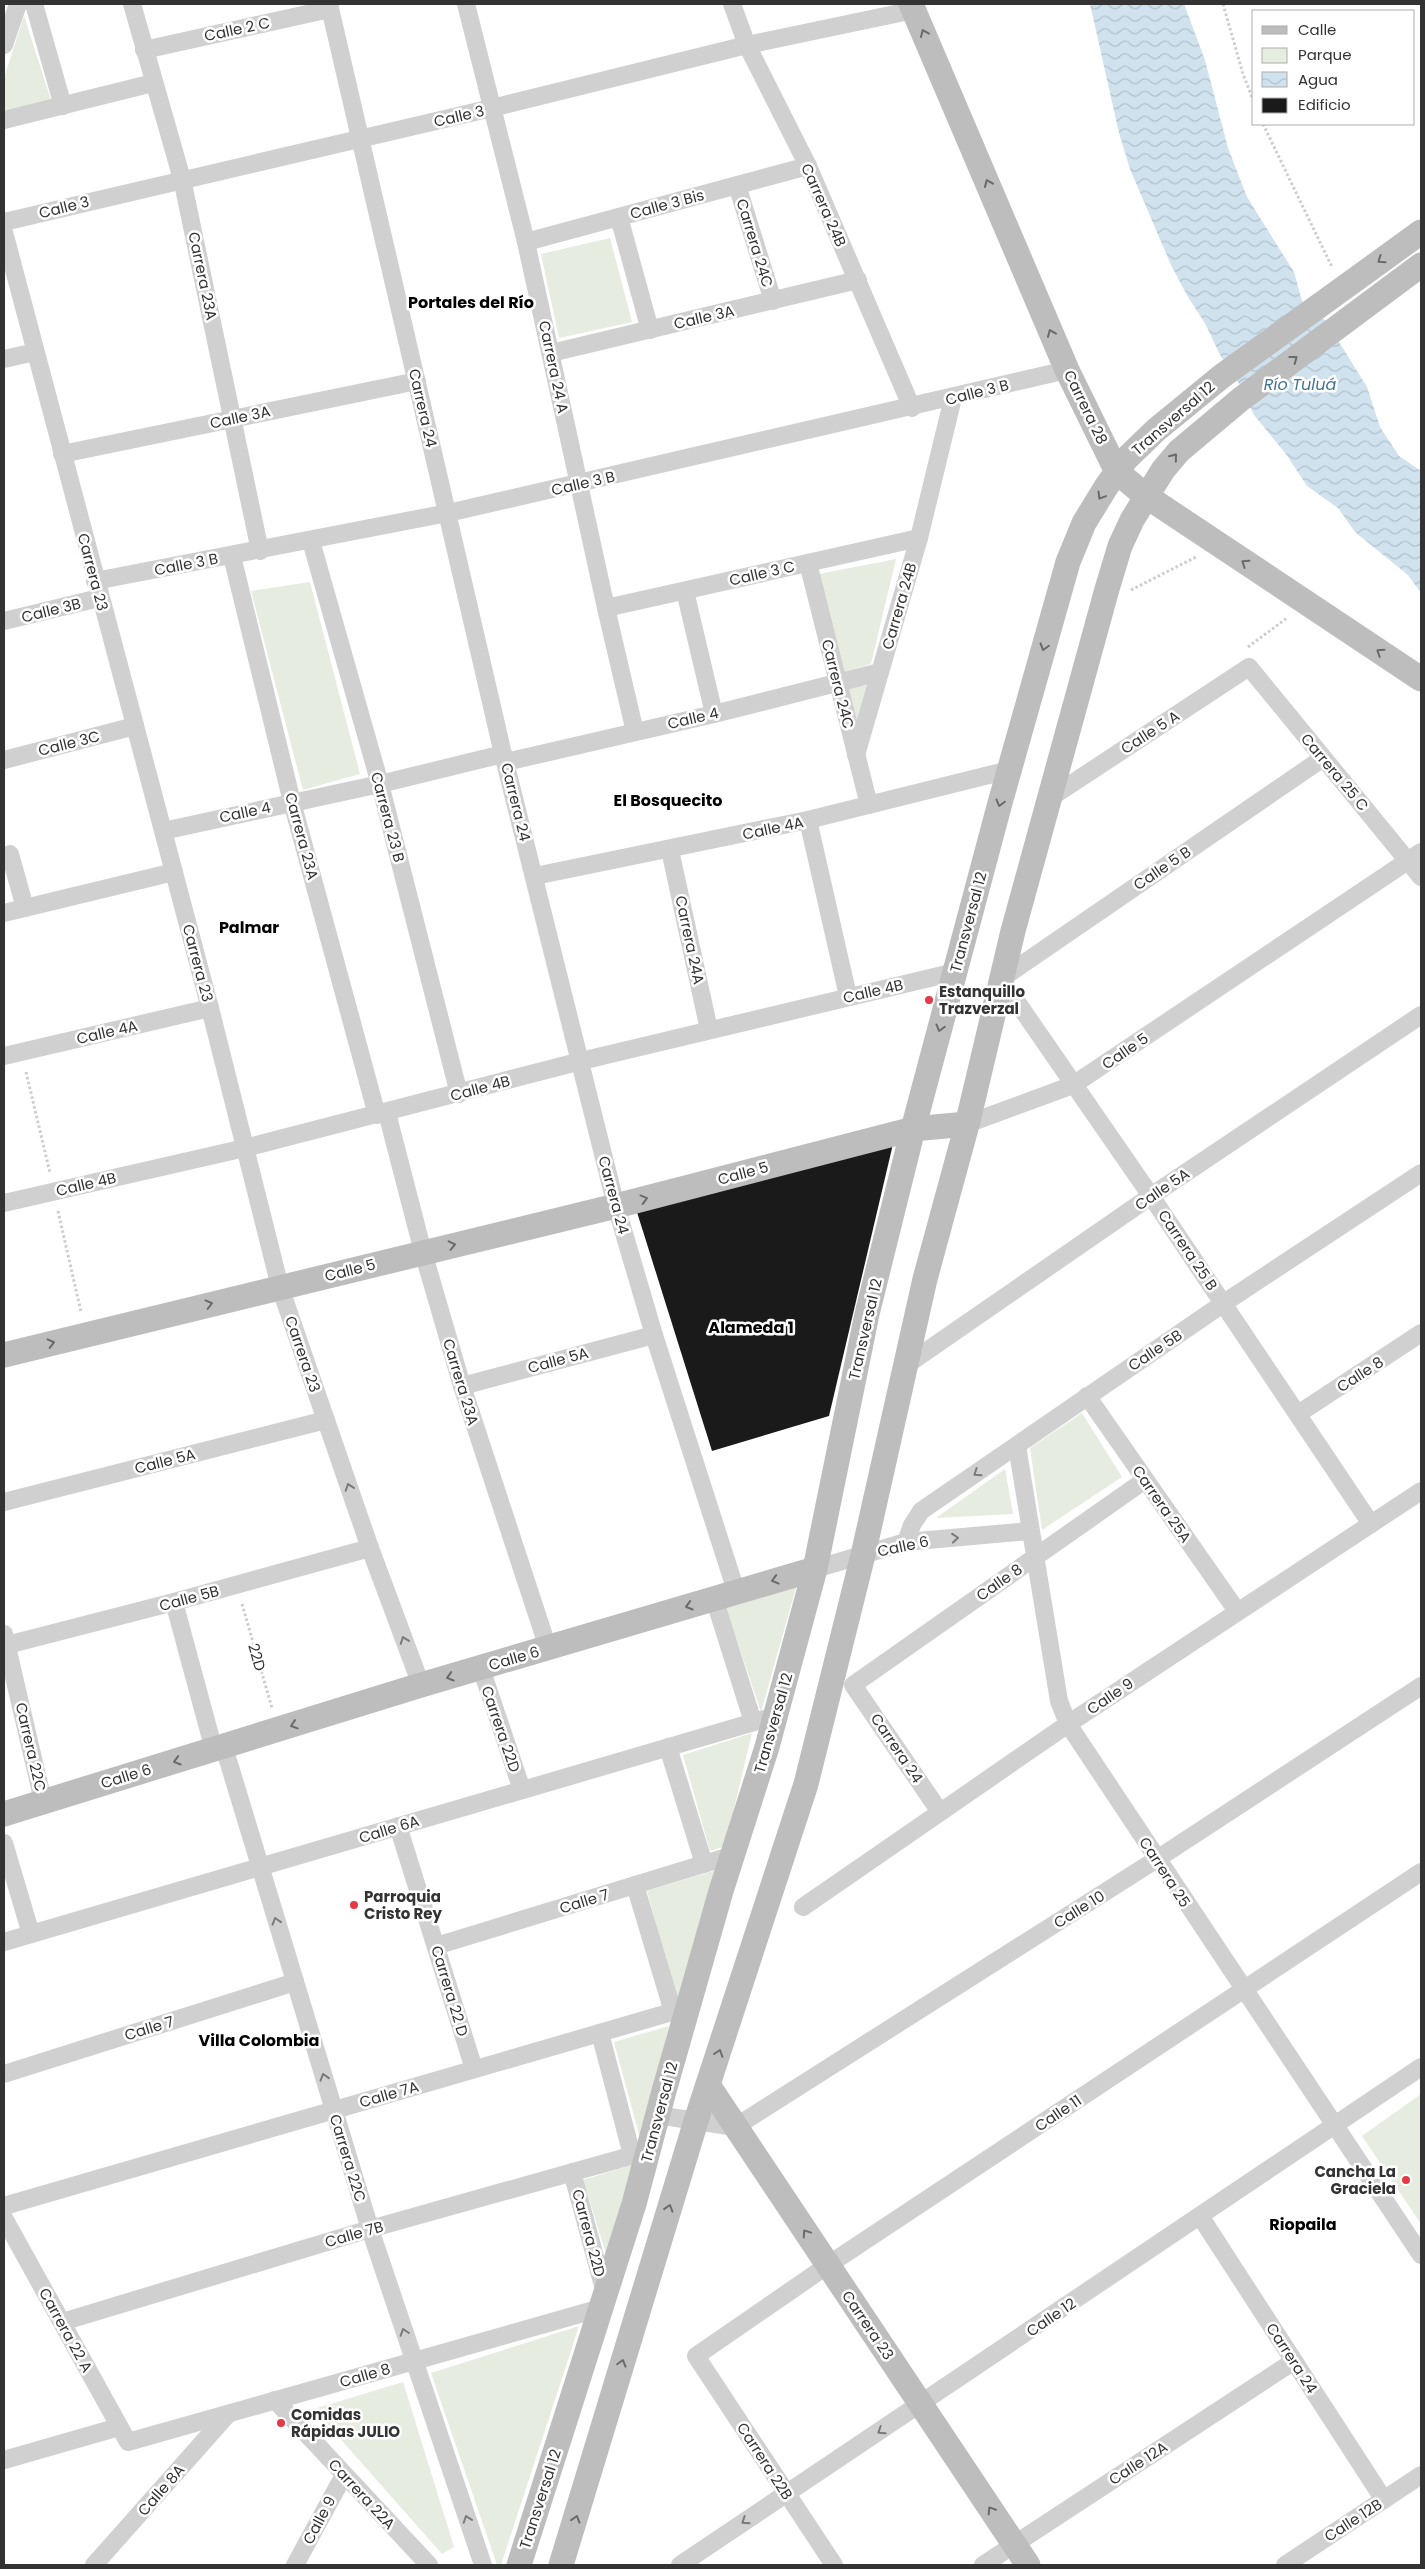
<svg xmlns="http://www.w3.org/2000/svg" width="1425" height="2569" viewBox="0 0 1425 2569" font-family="Poppins,sans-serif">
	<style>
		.green { fill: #e6ecdf }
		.water { fill: url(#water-waves) }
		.building { fill: #1a1a1a }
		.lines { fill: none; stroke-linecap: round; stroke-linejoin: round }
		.path { stroke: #cdcdcd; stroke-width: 3; stroke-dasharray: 2.5 2.5; stroke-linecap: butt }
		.street { stroke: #d0d0d0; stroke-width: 18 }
		.secondary { stroke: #bdbdbd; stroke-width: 25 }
		.oneway { stroke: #6a6a6a }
		.oneway2 { stroke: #7a7a7a }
		.poi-dot { fill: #e63946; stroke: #fff; stroke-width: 2 }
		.labels { text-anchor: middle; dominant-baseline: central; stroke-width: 5; stroke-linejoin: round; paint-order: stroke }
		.street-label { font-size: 15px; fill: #333; stroke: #fff }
		.poi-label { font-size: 15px; font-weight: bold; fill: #333; stroke: #fff; text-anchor: start }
		.neighbourhood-label { font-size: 16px; font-weight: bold; fill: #000; stroke: #fff }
		.water-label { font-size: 16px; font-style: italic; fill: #3f7597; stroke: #fff }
	</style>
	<defs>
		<pattern id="water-waves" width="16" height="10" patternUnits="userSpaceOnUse" patternTransform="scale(1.25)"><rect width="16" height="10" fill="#cfe2ee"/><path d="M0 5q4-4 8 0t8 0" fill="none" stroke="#b2c2cd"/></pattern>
	</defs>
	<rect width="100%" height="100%" fill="#fff"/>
	<!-- green -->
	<g class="green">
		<path d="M24,16L51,100L4,114V78Z"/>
		<path d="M610,238L632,322L559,338L541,254Z"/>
		<path d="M896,559L871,664L844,672L819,574Z"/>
		<path d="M310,582L360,774L303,790L251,591Z"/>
		<path d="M867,685L858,732L848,688Z"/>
		<path d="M1082,1413L1122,1477L1042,1530L1030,1448Z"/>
		<path d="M1005,1469L1013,1514L936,1518Z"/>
		<path d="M797,1584L761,1712L725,1605Z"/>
		<path d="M752,1733L725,1846L710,1851L683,1755Z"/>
		<path d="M716,1870L677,2000L647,1891Z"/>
		<path d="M669,2026L640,2138L614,2042Z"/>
		<path d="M1421,2094V2224L1362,2136Z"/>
		<path d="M635,2164L607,2257L583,2180Z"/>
		<path d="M579,2326L501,2565H497L431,2373Z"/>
		<path d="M403,2382L454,2547L442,2554L314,2409Z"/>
	</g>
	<!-- water -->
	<path class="water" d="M1090,4H1184L1205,60L1228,148L1247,197L1294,272L1302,301L1326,321L1367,387L1380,427L1399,456L1421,471V593L1408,575L1355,532L1338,508L1307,486L1286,454L1254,415L1240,385L1220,355L1206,325L1188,297L1171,265L1130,169L1119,133Z"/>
	<!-- building -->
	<path class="building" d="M893,1144L829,1416L712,1451L636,1209Z"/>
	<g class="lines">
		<!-- path -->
		<g class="path">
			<path d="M1223,4L1243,74L1254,102"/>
			<path d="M1263,124L1332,267"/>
			<path d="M1131,590L1196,557"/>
			<path d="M1248,647L1287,618"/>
			<path d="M26,1072L50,1173"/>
			<path d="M58,1211L81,1312"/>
			<path d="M242,1604L272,1708"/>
		</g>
		<!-- street -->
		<g class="street">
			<path d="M34,4L63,106"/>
			<path d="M132,4L182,179L260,551"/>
			<path d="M329,4L503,754L616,1206L654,1335L736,1591"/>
			<path d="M466,4L526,242L606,608L635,732"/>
			<path d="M732,4L747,45L808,166L912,408"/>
			<path d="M4,45L18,4"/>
			<path d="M144,50L330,9"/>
			<path d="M4,120L153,83"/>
			<path d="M737,185L773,301"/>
			<path d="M619,217L650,330"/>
			<path d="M4,222L492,108L747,45L914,10"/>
			<path d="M4,232L210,1008L280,1287L370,1548L421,1685"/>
			<path d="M526,242L808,166"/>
			<path d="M551,353L858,280"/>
			<path d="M4,359L35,352"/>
			<path d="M62,454L417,381"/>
			<path d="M311,541L380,784L459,1094"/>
			<path d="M232,556L292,802L377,1115"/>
			<path d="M808,563L869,805"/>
			<path d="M95,581L448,513L1067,370"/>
			<path d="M685,591L714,714"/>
			<path d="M606,608L919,538"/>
			<path d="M4,621L99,598"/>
			<path d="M856,755L919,538L953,398"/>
			<path d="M1323,758L1001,979L1151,1196L1371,1524"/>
			<path d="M4,760L135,726"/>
			<path d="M506,762L714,714L880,672"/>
			<path d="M1050,798L1249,667L1421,877"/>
			<path d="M808,820L848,996"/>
			<path d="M163,831L380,784L503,754"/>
			<path d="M670,850L709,1030"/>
			<path d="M10,854L25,908"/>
			<path d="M535,876L808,820L1009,770"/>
			<path d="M4,913L174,872"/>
			<path d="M4,1056L210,1008"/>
			<path d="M387,1113L423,1252L462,1386L548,1648"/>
			<path d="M967,1124L1073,1085L1421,852"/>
			<path d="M4,1203L245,1148L581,1061L955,972"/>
			<path d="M905,1366L1151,1196L1421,1015"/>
			<path d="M462,1386L654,1335"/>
			<path d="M1087,1396L1237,1611"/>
			<path d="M1298,1414L1421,1333"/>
			<path d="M1017,1446L1059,1701L1068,1724L1421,2255"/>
			<path d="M4,1502L326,1420"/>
			<path d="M906,1542L912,1525L921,1511L1224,1303L1421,1173"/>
			<path d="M815,1569L906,1542L1030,1531"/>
			<path d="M714,1598L753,1722"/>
			<path d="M174,1602L214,1750"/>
			<path d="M4,1634L43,1801"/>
			<path d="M7,1645L174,1602L370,1548"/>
			<path d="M481,1668L522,1790"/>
			<path d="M224,1747L370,2229L483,2565"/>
			<path d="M668,1747L704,1864"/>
			<path d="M940,1812L853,1685L1145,1480"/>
			<path d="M398,1826L474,2069"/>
			<path d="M4,1843L31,1934"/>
			<path d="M635,1885L673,2012"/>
			<path d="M803,1907L1068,1724L1421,1491"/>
			<path d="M4,1942L775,1716"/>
			<path d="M436,1946L733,1855"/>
			<path d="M600,2033L632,2155"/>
			<path d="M4,2074L295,1982"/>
			<path d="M657,2115L735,2127L1157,1859L1421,1686"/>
			<path d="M572,2172L605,2293"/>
			<path d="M4,2206L689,2007"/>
			<path d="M1200,2216L1384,2500"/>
			<path d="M4,2218L128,2442L601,2308"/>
			<path d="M62,2322L370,2229L648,2151"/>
			<path d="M275,2400L429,2565"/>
			<path d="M4,2460L119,2427"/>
			<path d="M94,2565L228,2414"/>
			<path d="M295,2565L344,2475"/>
			<path d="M680,2565L1421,2067"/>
			<path d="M834,2565L696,2356L828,2265L1421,1872"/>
			<path d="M983,2565L1294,2361"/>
			<path d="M1285,2565L1421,2475"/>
		</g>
		<!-- secondary -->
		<g class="secondary">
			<path d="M911,4L1067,370L1117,472L1146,496L1421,679"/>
			<path d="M4,1355L616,1206L913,1129L967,1124"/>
			<path d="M4,1814L421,1685L815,1569"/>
			<path d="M708,2085L1028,2565"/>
			<path d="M519,2565L634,2204L664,2091L721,1891L767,1747L815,1569L867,1314L913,1129L1000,803L1068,562L1084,523L1106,487L1126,459L1156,430L1222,376L1421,232"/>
			<path d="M561,2565L696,2121L806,1784L863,1555L925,1279L968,1121L1013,931L1107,589L1120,546L1132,520L1163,470L1179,451L1241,399L1421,265"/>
		</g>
	</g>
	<!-- one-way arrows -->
	<defs><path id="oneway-chevron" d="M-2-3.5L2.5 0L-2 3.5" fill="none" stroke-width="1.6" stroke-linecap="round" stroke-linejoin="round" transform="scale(1.25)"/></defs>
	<g class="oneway">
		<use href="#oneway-chevron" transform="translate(924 33) rotate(-113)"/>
		<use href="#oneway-chevron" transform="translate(988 183) rotate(-113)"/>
		<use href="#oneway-chevron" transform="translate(1381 260) rotate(145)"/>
		<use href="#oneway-chevron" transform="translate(1051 333) rotate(-113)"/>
		<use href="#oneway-chevron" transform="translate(1294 359) rotate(-37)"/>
		<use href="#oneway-chevron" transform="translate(1174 457) rotate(-51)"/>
		<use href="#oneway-chevron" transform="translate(1101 496) rotate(121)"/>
		<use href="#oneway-chevron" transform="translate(1245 563) rotate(-146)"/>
		<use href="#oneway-chevron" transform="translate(1044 647) rotate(106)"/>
		<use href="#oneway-chevron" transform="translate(1380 652) rotate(-147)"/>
		<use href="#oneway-chevron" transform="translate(1000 803) rotate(105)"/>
		<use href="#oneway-chevron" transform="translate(940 1028) rotate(105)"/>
		<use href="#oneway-chevron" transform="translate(644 1199) rotate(-15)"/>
		<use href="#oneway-chevron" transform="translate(452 1245) rotate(-13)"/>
		<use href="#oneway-chevron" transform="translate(209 1304) rotate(-14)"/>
		<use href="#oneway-chevron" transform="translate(51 1343) rotate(-14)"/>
		<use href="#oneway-chevron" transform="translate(775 1580) rotate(164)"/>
		<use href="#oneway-chevron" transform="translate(689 1606) rotate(163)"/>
		<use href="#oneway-chevron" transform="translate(450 1677) rotate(164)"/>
		<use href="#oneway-chevron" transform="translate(294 1725) rotate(162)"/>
		<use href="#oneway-chevron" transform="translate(177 1761) rotate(163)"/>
		<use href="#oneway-chevron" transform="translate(719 2053) rotate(-72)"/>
		<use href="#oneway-chevron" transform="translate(669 2208) rotate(-73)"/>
		<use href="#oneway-chevron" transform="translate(806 2233) rotate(-124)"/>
		<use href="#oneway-chevron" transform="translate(622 2363) rotate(-74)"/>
		<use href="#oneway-chevron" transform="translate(991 2510) rotate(-123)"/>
		<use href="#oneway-chevron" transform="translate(576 2519) rotate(-73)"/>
	</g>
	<g class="oneway2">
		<use href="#oneway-chevron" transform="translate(977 1473) rotate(146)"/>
		<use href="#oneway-chevron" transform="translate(349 1487) rotate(-109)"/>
		<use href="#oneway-chevron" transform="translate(955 1538) rotate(-5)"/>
		<use href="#oneway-chevron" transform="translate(404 1640) rotate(-110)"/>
		<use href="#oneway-chevron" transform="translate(276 1921) rotate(-107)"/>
		<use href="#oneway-chevron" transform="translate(324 2077) rotate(-107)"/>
		<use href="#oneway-chevron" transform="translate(404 2332) rotate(-108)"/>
		<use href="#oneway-chevron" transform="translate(881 2431) rotate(147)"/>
		<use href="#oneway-chevron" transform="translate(467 2519) rotate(-109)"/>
		<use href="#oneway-chevron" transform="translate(745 2521) rotate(146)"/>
	</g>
	<!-- markers -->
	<g class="poi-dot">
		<circle cx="929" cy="1000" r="5"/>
		<circle cx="354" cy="1905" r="5"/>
		<circle cx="1406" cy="2180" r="5"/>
		<circle cx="281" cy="2423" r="5"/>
	</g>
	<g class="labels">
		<!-- street labels -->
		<g class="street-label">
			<text transform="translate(237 29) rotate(-12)">Calle 2 C</text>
			<text transform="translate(459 116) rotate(-13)">Calle 3</text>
			<text transform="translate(667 204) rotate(-15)">Calle 3 Bis</text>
			<text transform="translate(824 205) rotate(66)">Carrera 24B</text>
			<text transform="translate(64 207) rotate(-14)">Calle 3</text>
			<text transform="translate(755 243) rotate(73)">Carrera 24C</text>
			<text transform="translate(203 276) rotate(78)">Carrera 23A</text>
			<text transform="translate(704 317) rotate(-13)">Calle 3A</text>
			<text transform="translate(554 367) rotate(78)">Carrera 24 A</text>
			<text transform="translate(977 392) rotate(-14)">Calle 3 B</text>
			<text transform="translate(1086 407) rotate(64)">Carrera 28</text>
			<text transform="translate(423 408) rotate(77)">Carrera 24</text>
			<text transform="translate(240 417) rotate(-12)">Calle 3A</text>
			<text transform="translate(1173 418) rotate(-41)">Transversal 12</text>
			<text transform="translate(583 483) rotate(-13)">Calle 3 B</text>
			<text transform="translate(186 564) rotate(-11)">Calle 3 B</text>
			<text transform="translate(93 572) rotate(75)">Carrera 23</text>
			<text transform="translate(762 573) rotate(-13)">Calle 3 C</text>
			<text transform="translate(899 606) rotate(-74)">Carrera 24B</text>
			<text transform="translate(51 610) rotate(-14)">Calle 3B</text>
			<text transform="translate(838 684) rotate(76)">Carrera 24C</text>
			<text transform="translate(693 718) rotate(-13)">Calle 4</text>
			<text transform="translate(1150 732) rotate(-33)">Calle 5 A</text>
			<text transform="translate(69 743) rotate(-14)">Calle 3C</text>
			<text transform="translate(1335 772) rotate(50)">Carrera 25 C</text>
			<text transform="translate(516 802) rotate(76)">Carrera 24</text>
			<text transform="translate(245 812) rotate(-12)">Calle 4</text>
			<text transform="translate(388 817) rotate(75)">Carrera 23 B</text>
			<text transform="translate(773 828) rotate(-12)">Calle 4A</text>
			<text transform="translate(302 836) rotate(75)">Carrera 23A</text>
			<text transform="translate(1162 868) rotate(-34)">Calle 5 B</text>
			<text transform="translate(968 922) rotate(-75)">Transversal 12</text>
			<text transform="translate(690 940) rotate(78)">Carrera 24A</text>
			<text transform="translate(198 963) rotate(75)">Carrera 23</text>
			<text transform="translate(873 991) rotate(-13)">Calle 4B</text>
			<text transform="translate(107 1032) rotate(-13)">Calle 4A</text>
			<text transform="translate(1125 1051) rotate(-34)">Calle 5</text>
			<text transform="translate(480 1088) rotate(-15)">Calle 4B</text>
			<text transform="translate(743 1173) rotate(-15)">Calle 5</text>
			<text transform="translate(86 1184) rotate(-13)">Calle 4B</text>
			<text transform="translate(1162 1189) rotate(-34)">Calle 5A</text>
			<text transform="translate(614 1195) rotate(75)">Carrera 24</text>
			<text transform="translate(1188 1250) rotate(56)">Carrera 25 B</text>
			<text transform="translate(350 1270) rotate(-14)">Calle 5</text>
			<text transform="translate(865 1329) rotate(-77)">Transversal 12</text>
			<text transform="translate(1155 1350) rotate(-34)">Calle 5B</text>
			<text transform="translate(303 1354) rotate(71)">Carrera 23</text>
			<text transform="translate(558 1360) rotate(-15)">Calle 5A</text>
			<text transform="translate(1360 1374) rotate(-33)">Calle 8</text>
			<text transform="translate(461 1382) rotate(73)">Carrera 23A</text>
			<text transform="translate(165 1461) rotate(-14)">Calle 5A</text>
			<text transform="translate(1162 1504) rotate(55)">Carrera 25A</text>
			<text transform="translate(903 1546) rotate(-12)">Calle 6</text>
			<text transform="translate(999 1582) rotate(-35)">Calle 8</text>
			<text transform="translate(189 1598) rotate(-15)">Calle 5B</text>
			<text transform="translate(257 1657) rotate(74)">22D</text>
			<text transform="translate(514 1658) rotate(-16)">Calle 6</text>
			<text transform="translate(1110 1696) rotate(-34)">Calle 9</text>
			<text transform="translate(773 1723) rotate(-74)">Transversal 12</text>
			<text transform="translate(501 1729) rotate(71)">Carrera 22D</text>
			<text transform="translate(31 1747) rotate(77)">Carrera 22C</text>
			<text transform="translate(897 1748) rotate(56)">Carrera 24</text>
			<text transform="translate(126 1776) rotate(-17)">Calle 6</text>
			<text transform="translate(389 1829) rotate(-17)">Calle 6A</text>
			<text transform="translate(1165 1872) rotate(57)">Carrera 25</text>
			<text transform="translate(584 1901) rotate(-17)">Calle 7</text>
			<text transform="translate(1079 1909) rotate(-32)">Calle 10</text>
			<text transform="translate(450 1991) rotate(73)">Carrera 22 D</text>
			<text transform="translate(149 2028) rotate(-17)">Calle 7</text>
			<text transform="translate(389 2094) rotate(-16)">Calle 7A</text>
			<text transform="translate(659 2112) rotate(-75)">Transversal 12</text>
			<text transform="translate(1058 2113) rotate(-34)">Calle 11</text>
			<text transform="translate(348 2158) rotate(73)">Carrera 22C</text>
			<text transform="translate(589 2233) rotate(75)">Carrera 22D</text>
			<text transform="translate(354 2234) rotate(-16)">Calle 7B</text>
			<text transform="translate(1051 2317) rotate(-34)">Calle 12</text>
			<text transform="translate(868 2325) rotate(56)">Carrera 23</text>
			<text transform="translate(66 2330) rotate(61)">Carrera 22 A</text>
			<text transform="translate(1292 2358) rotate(57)">Carrera 24</text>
			<text transform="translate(365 2375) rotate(-16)">Calle 8</text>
			<text transform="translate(765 2461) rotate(57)">Carrera 22B</text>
			<text transform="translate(1138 2463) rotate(-33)">Calle 12A</text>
			<text transform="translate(161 2490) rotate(-49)">Calle 8A</text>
			<text transform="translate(362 2494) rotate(47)">Carrera 22A</text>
			<text transform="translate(540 2499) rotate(-72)">Transversal 12</text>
			<text transform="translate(319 2520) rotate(-62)">Calle 9</text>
			<text transform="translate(1353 2520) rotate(-33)">Calle 12B</text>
		</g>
		<!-- poi labels -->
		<g class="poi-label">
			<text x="939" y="991">Estanquillo<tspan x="939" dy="17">Trazverzal</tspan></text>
			<text x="364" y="1896">Parroquia<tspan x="364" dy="17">Cristo Rey</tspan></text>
			<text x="1396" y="2171" text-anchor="end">Cancha La<tspan x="1396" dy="17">Graciela</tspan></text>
			<text x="291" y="2414">Comidas<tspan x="291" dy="17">Rápidas JULIO</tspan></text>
		</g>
		<!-- neighbourhood labels -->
		<g class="neighbourhood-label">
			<text x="471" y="302">Portales del Río</text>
			<text x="668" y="800">El Bosquecito</text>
			<text x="249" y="927">Palmar</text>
			<text x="751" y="1327">Alameda 1</text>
			<text x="259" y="2040">Villa Colombia</text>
			<text x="1303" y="2224">Riopaila</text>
		</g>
		<!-- water labels -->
		<g class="water-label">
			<text x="1300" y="384">Río Tuluá</text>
		</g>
	</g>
	<!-- border -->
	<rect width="1425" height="2569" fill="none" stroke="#333333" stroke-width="10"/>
	<!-- legend -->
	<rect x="1252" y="10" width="162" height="115" fill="#ffffff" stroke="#adadad"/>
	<rect x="1262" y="26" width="25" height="8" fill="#bdbdbd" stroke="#adadad"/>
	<text x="1298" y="35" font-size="15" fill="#333333">Calle</text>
	<rect x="1262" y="48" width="25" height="15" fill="#e6ecdf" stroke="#adadad"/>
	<text x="1298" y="60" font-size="15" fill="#333333">Parque</text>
	<rect x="1262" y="72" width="25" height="15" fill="url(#water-waves)" stroke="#adadad"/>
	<text x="1298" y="85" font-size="15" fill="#333333">Agua</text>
	<rect x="1262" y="98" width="25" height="15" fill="#1a1a1a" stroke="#adadad"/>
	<text x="1298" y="110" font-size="15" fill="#333333">Edificio</text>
</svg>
